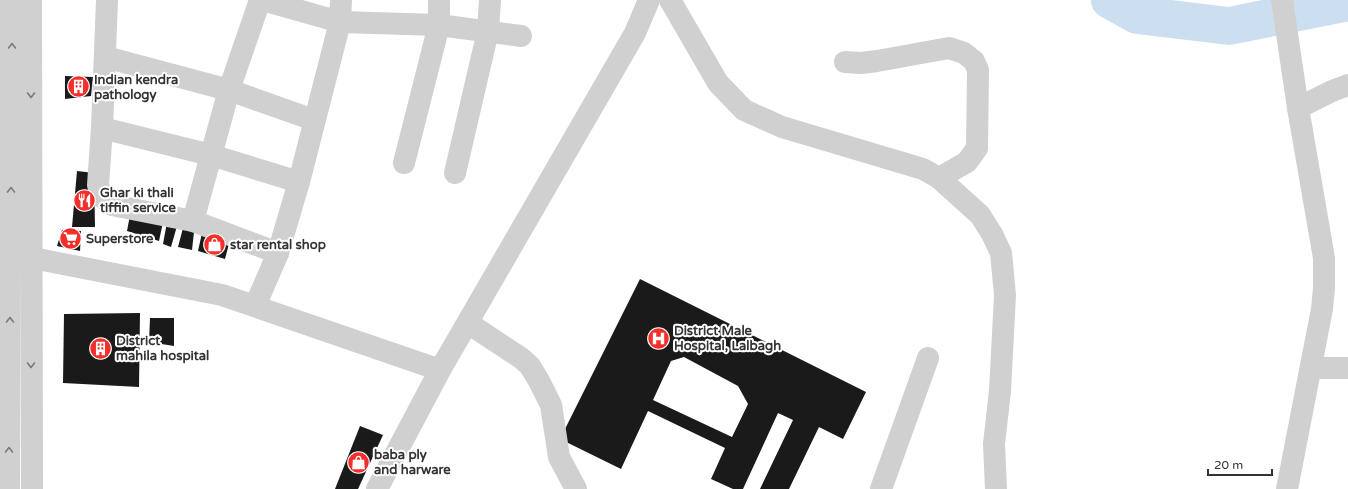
<svg xmlns="http://www.w3.org/2000/svg" width="1348" height="489" viewBox="0 0 1348 489" font-family="'Varela Round',sans-serif">
	<style>
		.lines { fill: none; stroke-linecap: round; stroke-linejoin: round }
		.river { stroke: #ccdff0; stroke-width: 38 }
		.building { fill: #1a1a1a; fill-rule: evenodd }
		.minor { stroke: #d0d0d0; stroke-width: 22 }
		.oneway { stroke: #7a7a7a }
		.labels { text-anchor: middle; dominant-baseline: central; stroke-width: 4; stroke-linejoin: round; paint-order: stroke }
		.poi-label { font-size: 13px; font-weight: bold; fill: #333; stroke: #fff; text-anchor: start }
	</style>
	<rect width="100%" height="100%" fill="#fff"/>
	<g class="lines">
		<!-- river -->
		<path class="river" d="M1110,0L1137,15L1229,26L1348,2"/>
	</g>
	<!-- building -->
	<g class="building">
		<path d="M65,76L93,77L91,96L65,99Z"/>
		<path d="M77,171L94,173L95,227H72Z"/>
		<path d="M130,215L163,222L159,241L127,231Z"/>
		<path d="M167,222L177,226L171,247L163,244Z"/>
		<path d="M183,228L194,232L192,250L178,247Z"/>
		<path d="M62,230L81,231L80,251L57,246Z"/>
		<path d="M202,233L230,240L225,259L198,251Z"/>
		<path d="M640,279L866,392L843,439L819,427L789,489H760L793,420L778,413L743,489H733L711,479L725,448L648,411L621,469L560,439ZM684,357L738,386L748,404L732,437L653,400L671,361Z"/>
		<path d="M140,313L139,387L63,383L64,314Z"/>
		<path d="M150,318H174V346L149,342Z"/>
		<path d="M360,426L383,435L358,489H335Z"/>
	</g>
	<g class="lines">
		<!-- minor -->
		<g class="minor">
			<path d="M31,0L32,489"/>
			<path d="M107,0L102,128L98,185L102,197L112,205L193,221L278,253"/>
			<path d="M262,0L340,22L439,25L521,36"/>
			<path d="M670,0L718,83L744,110L782,127L923,169L939,178L980,215L992,234L1001,253L1005,295L1000,391L994,444L996,489"/>
			<path d="M1282,0L1298,108"/>
			<path d="M105,57L229,90L314,120"/>
			<path d="M845,62L861,63L877,61L949,48L964,53L974,61L978,70L977,148L967,162L939,178"/>
			<path d="M102,128L211,155L299,182"/>
			<path d="M404,163L439,25V0"/>
			<path d="M455,173L488,31L490,0"/>
			<path d="M193,221L229,90L260,0"/>
			<path d="M17,255L222,295L440,370"/>
			<path d="M255,306L278,253L299,182L340,22L341,0"/>
			<path d="M468,323L521,358L530,366L539,381L551,405L559,457L576,489"/>
			<path d="M1311,368H1348"/>
			<path d="M9,489L11,0"/>
			<path d="M377,489L440,370L635,33L649,0"/>
			<path d="M881,489L928,358"/>
			<path d="M1287,489L1322,309L1324,288V258L1298,108L1332,91L1348,85"/>
		</g>
	</g>
	<!-- one-way arrows -->
	<defs><path id="oneway-chevron" d="M-2-3.5L2.5 0L-2 3.5" fill="none" stroke-width="1.6" stroke-linecap="round" stroke-linejoin="round"/></defs>
	<g class="oneway">
		<use href="#oneway-chevron" transform="translate(12 46) rotate(-90)"/>
		<use href="#oneway-chevron" transform="translate(31 95) rotate(90)"/>
		<use href="#oneway-chevron" transform="translate(11 190) rotate(-90)"/>
		<use href="#oneway-chevron" transform="translate(10 320) rotate(-90)"/>
		<use href="#oneway-chevron" transform="translate(31 365) rotate(90)"/>
		<use href="#oneway-chevron" transform="translate(9 450) rotate(-90)"/>
	</g>
	<!-- icons -->
	<defs>
		<symbol id="building-disc" viewBox="-11 -11 22 22"><circle r="9.5" fill="#f42e2a" stroke="#fff"/><path d="M-4-6H4V6H1V3H-1V6H-4ZM-2.5-4.3h1.7v1.8h-1.7ZM.8-4.3h1.7v1.8H.8ZM-2.5-1h1.7V.8h-1.7ZM.8-1h1.7V.8H.8Z" fill="#fff"/></symbol>
		<symbol id="restaurant-disc" viewBox="-11 -11 22 22"><circle r="9.5" fill="#f42e2a" stroke="#fff"/><path d="M-5-6h1v4h1v-4h1v4h1v-4h1v5L-1.5 .5V6h-2V.5L-5-1ZM5-6V6H3V1.5H1.5Q1.5-4 5-6Z" fill="#fff"/></symbol>
		<symbol id="supermarket-disc" viewBox="-11 -11 22 22"><circle r="9.5" fill="#f42e2a" stroke="#fff"/><path d="M-6-5.5h2.5l.6 2H6L4.5 2H-2.5L-4.4-4H-6ZM-1.5 3.2a1.3 1.3 0 1 0 .1 0ZM3 3.2a1.3 1.3 0 1 0 .1 0Z" fill="#fff"/></symbol>
		<symbol id="shop-disc" viewBox="-11 -11 22 22"><circle r="9.5" fill="#f42e2a" stroke="#fff"/><path d="M-5-2.5h2.3a2.7 3.5 0 0 1 5.4 0H5L5.5 6h-11ZM-1.5-2.5h3a1.5 2.3 0 0 0-3 0Z" fill="#fff"/></symbol>
		<symbol id="hospital-disc" viewBox="-11 -11 22 22"><circle r="9.5" fill="#f42e2a" stroke="#fff"/><path d="M-5-5h3v3.5h4V-5h3V5h-3V1.5h-4V5h-3Z" fill="#fff"/></symbol>
	</defs>
	<g fill-rule="evenodd">
		<use href="#building-disc" x="66" y="74" width="25" height="25"/>
		<use href="#restaurant-disc" x="72" y="188" width="25" height="25"/>
		<use href="#supermarket-disc" x="58" y="226" width="25" height="25"/>
		<use href="#shop-disc" x="202" y="232" width="25" height="25"/>
		<use href="#hospital-disc" x="646" y="326" width="25" height="25"/>
		<use href="#building-disc" x="88" y="336" width="25" height="25"/>
		<use href="#shop-disc" x="346" y="450" width="25" height="25"/>
	</g>
	<g class="labels">
		<!-- poi labels -->
		<g class="poi-label">
			<text x="94" y="80">Indian kendra<tspan x="94" dy="15">pathology</tspan></text>
			<text x="100" y="193">Ghar ki thali<tspan x="100" dy="15">tiffin service</tspan></text>
			<text x="86" y="239">Superstore</text>
			<text x="230" y="245">star rental shop</text>
			<text x="674" y="331">District Male<tspan x="674" dy="15">Hospital, Lalbagh</tspan></text>
			<text x="116" y="341">District<tspan x="116" dy="15">mahila hospital</tspan></text>
			<text x="374" y="455">baba ply<tspan x="374" dy="15">and harware</tspan></text>
		</g>
	</g>
	<!-- scale -->
	<path d="M1208 469v6h64v-6" fill="none" stroke="#333333" stroke-width="2"/>
	<text x="1214" y="469" font-size="12" fill="#333333" stroke="#ffffff" stroke-width="3" paint-order="stroke">20 m</text>
</svg>
